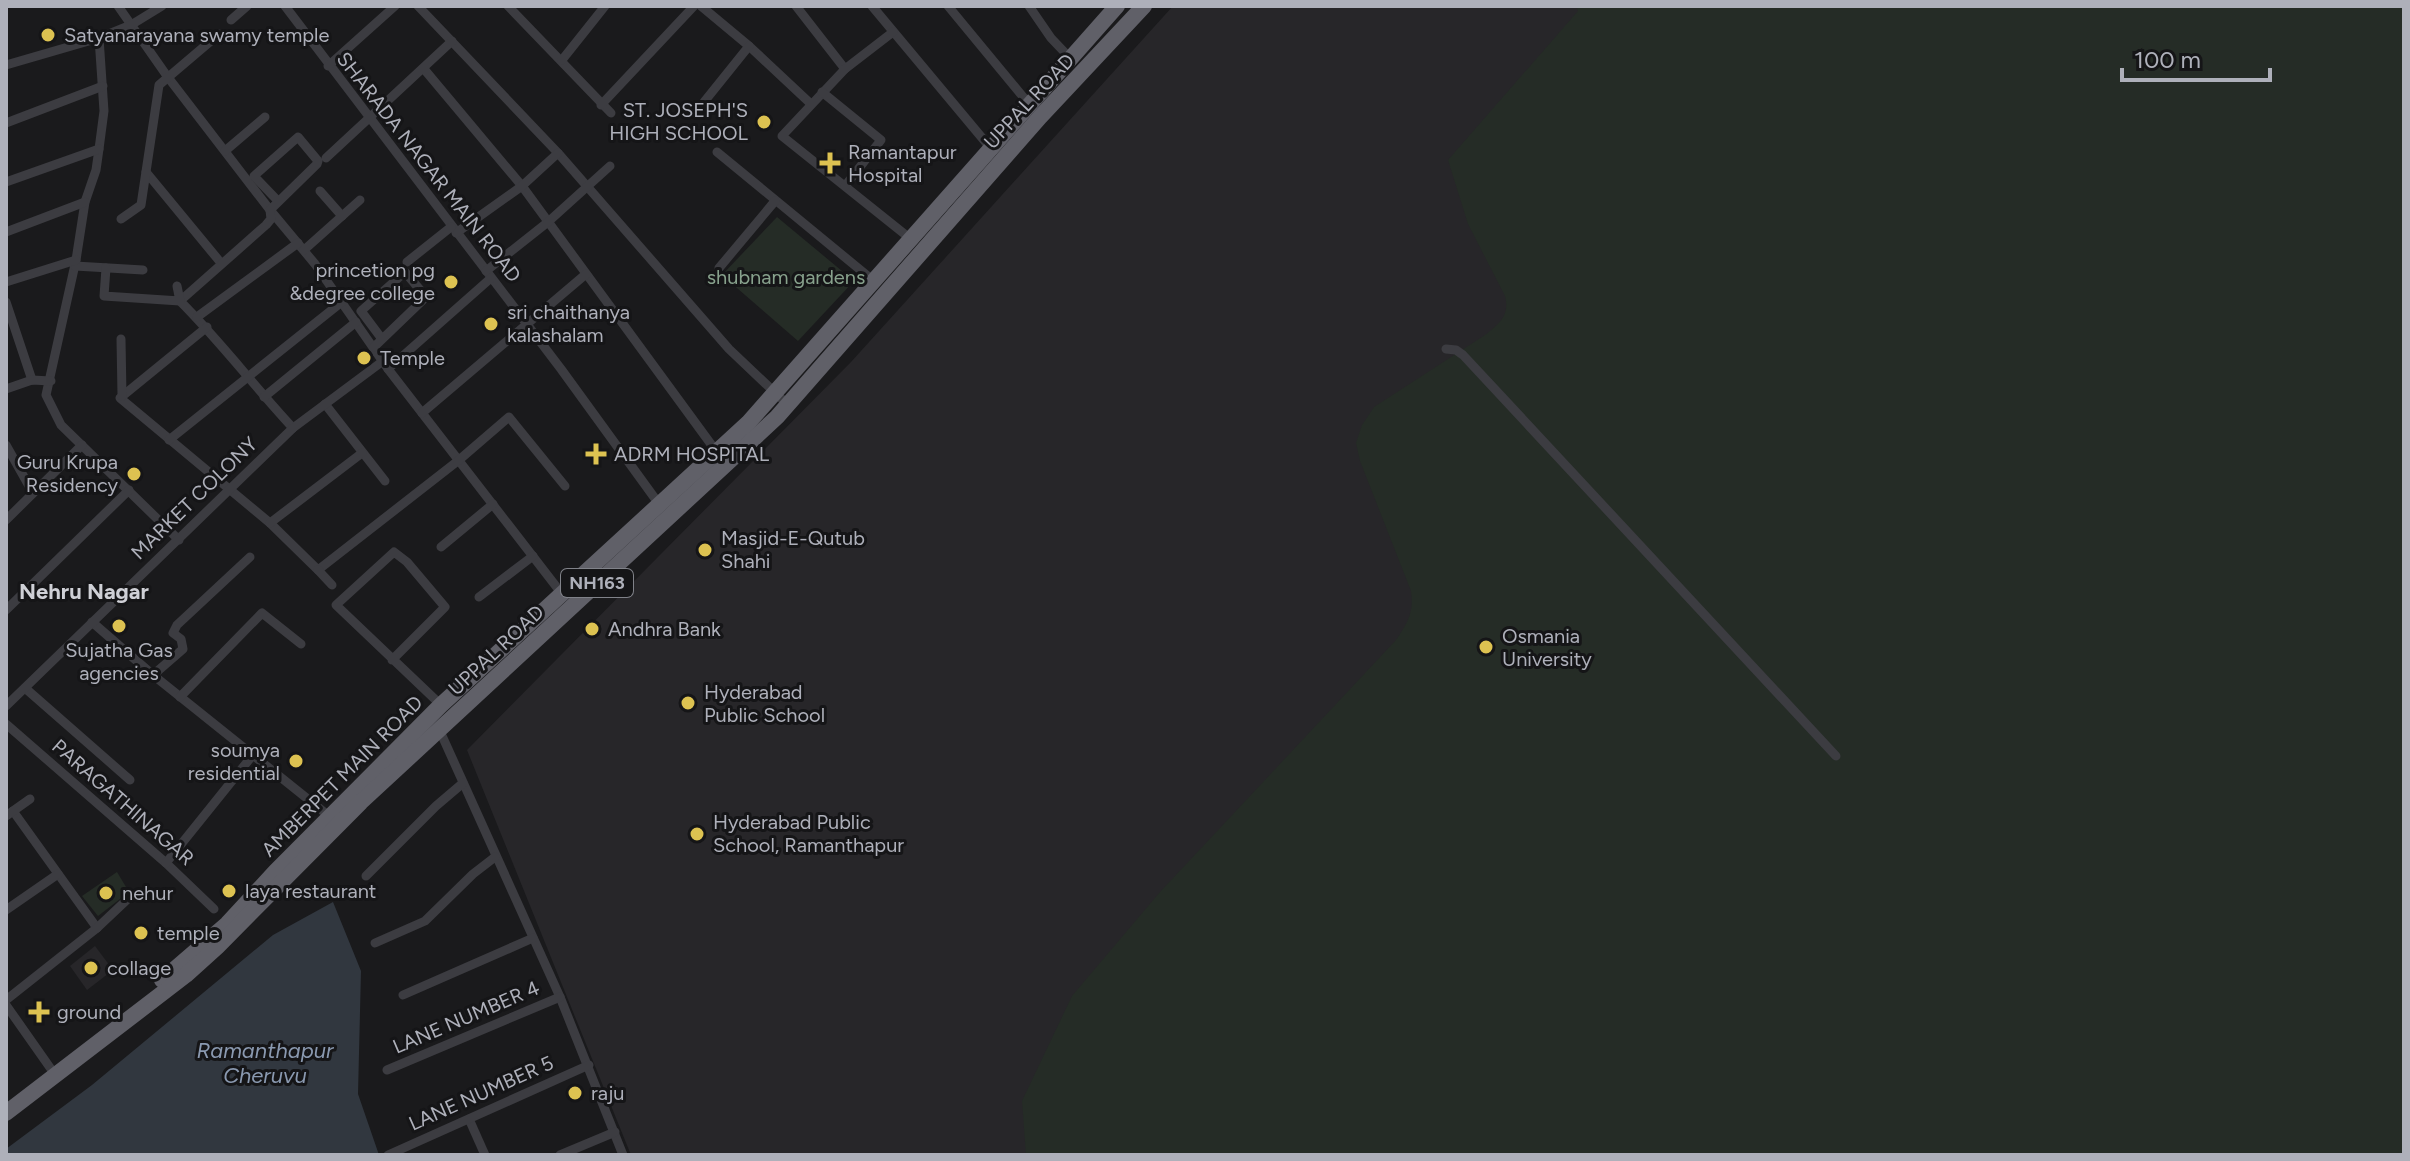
<svg xmlns="http://www.w3.org/2000/svg" width="2410" height="1161" viewBox="0 0 2410 1161" font-family="Figtree,sans-serif">
	<style>
		.built { fill: #272629 }
		.green { fill: #252c26 }
		.water { fill: #31373f }
		.lines { fill: none; stroke-linecap: round; stroke-linejoin: round }
		.minor { stroke: #3c3c41; stroke-width: 9 }
		.trunk { stroke: #606068; stroke-width: 16 }
		.poi-dot { fill: #ddc251; stroke: #151517; stroke-width: 3 }
		.labels { text-anchor: middle; dominant-baseline: central; stroke-width: 6; stroke-linejoin: round; paint-order: stroke }
		.shield { fill: #151517; stroke: #808289; stroke-width: 2 }
		.shield-label { font-size: 18px; font-weight: bold; fill: #aeb0ba }
		.poi-label { font-size: 20px; fill: #aeb0ba; stroke: #151517; text-anchor: start }
		.street-label { font-size: 20px; fill: #aeb0ba; stroke: #151517 }
		.park-label { font-size: 20px; fill: #88a28d; stroke: #151517 }
		.neighbourhood-label { font-size: 22px; font-weight: bold; fill: #cfd0d6; stroke: #151517 }
		.water-label { font-size: 22px; font-style: italic; fill: #8a99b0; stroke: #151517 }
	</style>
	<rect width="100%" height="100%" fill="#1a1a1c"/>
	<!-- built -->
	<g class="built">
		<path d="M1173,6H2404V1155H631L467,750L851,362Z"/>
		<path d="M95,946L113,970L87,990L70,966Z"/>
	</g>
	<!-- green -->
	<g class="green">
		<path d="M1576,6H2404V1155H1026L1022,1101L1072,996L1160,892L1396,640C1408,622 1414,612 1411,591L1360,461L1356,443L1362,425L1374,407L1485,335C1500,323 1510,315 1505,296L1468,224L1448,160L1578,11Z"/>
		<path d="M777,217L854,281L798,341L722,275Z"/>
		<path d="M117,872L129,892L98,916L82,896Z"/>
	</g>
	<!-- water -->
	<path class="water" d="M333,902L361,971L358,1094L379,1155H6V1149L92,1085L273,935Z"/>
	<g class="lines">
		<!-- minor -->
		<g class="minor">
			<path d="M118,6L167,76L270,210L315,264L388,369L562,594"/>
			<path d="M162,6L131,25L99,38L104,111L99,149L96,170L85,202L76,260L46,395L61,425L179,540"/>
			<path d="M285,6L561,369L659,504"/>
			<path d="M418,6L558,153L729,349L787,404"/>
			<path d="M508,6L611,113"/>
			<path d="M701,6L749,46L811,104"/>
			<path d="M796,6L845,69"/>
			<path d="M872,6L993,151"/>
			<path d="M948,6L1029,104"/>
			<path d="M1029,6L1051,38L1070,58"/>
			<path d="M231,20L247,6"/>
			<path d="M893,32L845,69L782,136L912,240"/>
			<path d="M562,60L605,6"/>
			<path d="M6,65L99,38"/>
			<path d="M328,66L395,6"/>
			<path d="M424,69L522,186L716,451"/>
			<path d="M822,92L881,140L845,186"/>
			<path d="M704,102L749,46"/>
			<path d="M601,105L694,6"/>
			<path d="M6,123L103,86"/>
			<path d="M225,151L265,117"/>
			<path d="M717,152L875,282"/>
			<path d="M326,158L452,41"/>
			<path d="M146,172L221,263"/>
			<path d="M6,182L99,149"/>
			<path d="M320,191L342,216"/>
			<path d="M278,201L254,176L298,137L318,161L317,164L270,210L271,219L266,225L180,301C220,341 254,386 293,428"/>
			<path d="M121,219L141,205L159,85L219,34"/>
			<path d="M6,232L85,202"/>
			<path d="M456,233L522,186L558,153"/>
			<path d="M304,250L360,200"/>
			<path d="M407,262L451,227"/>
			<path d="M75,266L143,270"/>
			<path d="M106,268L104,296L180,301L177,286"/>
			<path d="M719,268L775,201"/>
			<path d="M486,271L548,222L610,166"/>
			<path d="M6,282L76,260"/>
			<path d="M6,302L32,380"/>
			<path d="M197,317L298,243"/>
			<path d="M207,327L120,398L270,523L318,570L459,460L509,417L565,486"/>
			<path d="M121,339L122,396"/>
			<path d="M374,347L426,297L405,272L361,311L382,339"/>
			<path d="M1446,349L1456,350L1463,355L1836,756"/>
			<path d="M388,369L491,278"/>
			<path d="M6,389L32,380L51,381"/>
			<path d="M264,397L356,322"/>
			<path d="M325,404L385,481"/>
			<path d="M422,413L586,274"/>
			<path d="M169,440L343,301"/>
			<path d="M6,445L33,493"/>
			<path d="M6,520L82,445"/>
			<path d="M270,523L362,453"/>
			<path d="M441,547L493,504"/>
			<path d="M318,570L332,585"/>
			<path d="M479,597L533,556"/>
			<path d="M6,610L129,490"/>
			<path d="M92,622L153,675L329,816"/>
			<path d="M392,660L445,607L407,562L394,552L336,605L441,705"/>
			<path d="M153,675L183,649L181,639L173,633L177,625L250,557"/>
			<path d="M25,688L130,780"/>
			<path d="M180,697L262,613L301,644"/>
			<path d="M6,706L293,428L383,361"/>
			<path d="M6,724L166,863L214,909"/>
			<path d="M439,729L560,997L623,1155"/>
			<path d="M13,811L97,928"/>
			<path d="M6,816L30,799"/>
			<path d="M166,863L252,756"/>
			<path d="M366,876L436,806L463,783"/>
			<path d="M6,910L58,874"/>
			<path d="M375,943L425,921L473,874L495,857"/>
			<path d="M403,995L533,938"/>
			<path d="M6,1000L97,928L132,895"/>
			<path d="M6,1005L51,1069"/>
			<path d="M387,1070L560,997"/>
			<path d="M469,1119L485,1155"/>
			<path d="M388,1155L589,1065"/>
			<path d="M560,1155L615,1132"/>
		</g>
		<!-- trunk -->
		<g class="trunk">
			<path d="M162,980L227,924L275,872L441,705L748,423L1117,6"/>
			<path d="M6,1113L186,975L217,947L361,802L777,417L1040,117L1144,6"/>
		</g>
	</g>
	<!-- markers -->
	<g class="poi-dot">
		<circle cx="48" cy="35" r="8"/>
		<circle cx="764" cy="122" r="8"/>
		<path d="M826 151h8v8h8v8h-8v8h-8v-8h-8v-8h8z"/>
		<circle cx="451" cy="282" r="8"/>
		<circle cx="491" cy="324" r="8"/>
		<circle cx="364" cy="358" r="8"/>
		<path d="M592 442h8v8h8v8h-8v8h-8v-8h-8v-8h8z"/>
		<circle cx="134" cy="474" r="8"/>
		<circle cx="705" cy="550" r="8"/>
		<circle cx="119" cy="626" r="8"/>
		<circle cx="592" cy="629" r="8"/>
		<circle cx="1486" cy="647" r="8"/>
		<circle cx="688" cy="703" r="8"/>
		<circle cx="296" cy="761" r="8"/>
		<circle cx="697" cy="834" r="8"/>
		<circle cx="229" cy="891" r="8"/>
		<circle cx="106" cy="893" r="8"/>
		<circle cx="141" cy="933" r="8"/>
		<circle cx="91" cy="968" r="8"/>
		<path d="M35 1000h8v8h8v8h-8v8h-8v-8h-8v-8h8z"/>
		<circle cx="575" cy="1093" r="8"/>
	</g>
	<g class="labels">
		<!-- shield labels -->
		<rect class="shield" x="561" y="569" width="72" height="28" rx="6"/>
		<g class="shield-label">
			<text x="597" y="583">NH163</text>
		</g>
		<!-- poi labels -->
		<g class="poi-label">
			<text x="64" y="35">Satyanarayana swamy temple</text>
			<text x="748" y="110" text-anchor="end">ST. JOSEPH'S<tspan x="748" dy="23">HIGH SCHOOL</tspan></text>
			<text x="848" y="152">Ramantapur<tspan x="848" dy="23">Hospital</tspan></text>
			<text x="435" y="270" text-anchor="end">princetion pg<tspan x="435" dy="23">&amp;degree college</tspan></text>
			<text x="507" y="312">sri chaithanya<tspan x="507" dy="23">kalashalam</tspan></text>
			<text x="380" y="358">Temple</text>
			<text x="614" y="454">ADRM HOSPITAL</text>
			<text x="118" y="462" text-anchor="end">Guru Krupa<tspan x="118" dy="23">Residency</tspan></text>
			<text x="721" y="538">Masjid-E-Qutub<tspan x="721" dy="23">Shahi</tspan></text>
			<text x="608" y="629">Andhra Bank</text>
			<text x="1502" y="636">Osmania<tspan x="1502" dy="23">University</tspan></text>
			<text x="119" y="650" text-anchor="middle">Sujatha Gas<tspan x="119" dy="23">agencies</tspan></text>
			<text x="704" y="692">Hyderabad<tspan x="704" dy="23">Public School</tspan></text>
			<text x="280" y="750" text-anchor="end">soumya<tspan x="280" dy="23">residential</tspan></text>
			<text x="713" y="822">Hyderabad Public<tspan x="713" dy="23">School, Ramanthapur</tspan></text>
			<text x="245" y="891">laya restaurant</text>
			<text x="122" y="893">nehur</text>
			<text x="157" y="933">temple</text>
			<text x="107" y="968">collage</text>
			<text x="57" y="1012">ground</text>
			<text x="591" y="1093">raju</text>
		</g>
		<!-- street labels -->
		<g class="street-label">
			<text transform="translate(1029 101) rotate(-47)">UPPAL ROAD</text>
			<text transform="translate(429 167) rotate(52)">SHARADA NAGAR MAIN ROAD</text>
			<text transform="translate(194 498) rotate(-44)">MARKET COLONY</text>
			<text transform="translate(496 650) rotate(-43)">UPPAL ROAD</text>
			<text transform="translate(342 776) rotate(-45)">AMBERPET MAIN ROAD</text>
			<text transform="translate(123 802) rotate(41)">PARAGATHINAGAR</text>
			<text transform="translate(466 1017) rotate(-23)">LANE NUMBER 4</text>
			<text transform="translate(481 1093) rotate(-24)">LANE NUMBER 5</text>
		</g>
		<!-- park labels -->
		<g class="park-label">
			<text x="786" y="277">shubnam gardens</text>
		</g>
		<!-- neighbourhood labels -->
		<g class="neighbourhood-label">
			<text x="84" y="591">Nehru Nagar</text>
		</g>
		<!-- water labels -->
		<g class="water-label">
			<text x="265" y="1050">Ramanthapur<tspan x="265" dy="25">Cheruvu</tspan></text>
		</g>
	</g>
	<!-- border -->
	<rect width="2410" height="1161" fill="none" stroke="#aeb0ba" stroke-width="16"/>
	<!-- scale -->
	<path d="M2122 68v12h148v-12" fill="none" stroke="#aeb0ba" stroke-width="4"/>
	<text x="2134" y="68" font-size="24" fill="#aeb0ba" stroke="#151517" stroke-width="6" paint-order="stroke">100 m</text>
</svg>
